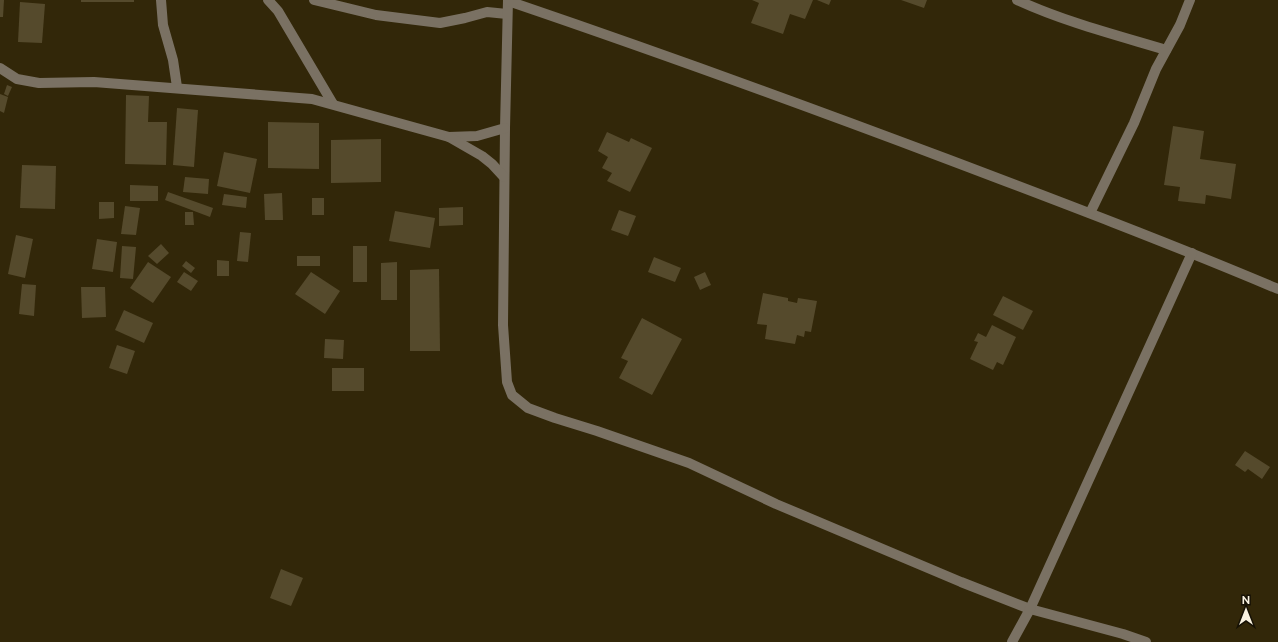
<svg xmlns="http://www.w3.org/2000/svg" width="1278" height="642" viewBox="0 0 1278 642" font-family="Raleway,sans-serif">
	<style>
		.building { fill: #554a2c }
		.lines { fill: none; stroke-linecap: round; stroke-linejoin: round }
		.minor { stroke: #7a7163; stroke-width: 10 }
	</style>
	<rect width="100%" height="100%" fill="#322709"/>
	<!-- building -->
	<g class="building">
		<path d="M0,0H4L3,17H0Z"/>
		<rect x="81" y="0" width="53" height="2"/>
		<path d="M752,0H813L805,19L790,14L783,34L751,23L759,3Z"/>
		<path d="M817,0H831L829,5Z"/>
		<path d="M901,0H927L924,8Z"/>
		<path d="M20,2L45,4L42,43L18,42Z"/>
		<path d="M7,85L12,87L8,96L4,94Z"/>
		<path d="M0,94L8,97L4,113L0,111Z"/>
		<path d="M126,95L149,96L148,122H167L166,165L125,164Z"/>
		<path d="M177,108L198,110L194,167L173,165Z"/>
		<path d="M268,122L319,123V169L268,168Z"/>
		<path d="M1173,126L1204,131L1200,159L1236,164L1231,199L1206,195L1205,204L1178,201L1180,187L1164,185Z"/>
		<path d="M607,132L629,142L631,138L652,148L630,192L607,181L612,173L602,168L608,157L598,151Z"/>
		<path d="M381,139V182L331,183V140Z"/>
		<path d="M224,152L257,159L250,193L217,186Z"/>
		<path d="M22,165L56,166L55,209L20,208Z"/>
		<path d="M185,177L209,179L208,194L183,192Z"/>
		<path d="M130,185L158,186V201H130Z"/>
		<path d="M168,192L213,208L210,217L165,200Z"/>
		<path d="M282,193L283,220H265L264,194Z"/>
		<path d="M224,194L247,197L246,208L222,205Z"/>
		<rect x="312" y="198" width="12" height="17"/>
		<path d="M99,202H114V218L99,219Z"/>
		<path d="M125,206L140,208L136,235L121,234Z"/>
		<path d="M463,207V225L439,226V208Z"/>
		<path d="M619,210L636,216L628,236L611,230Z"/>
		<path d="M395,211L435,218L430,248L389,241Z"/>
		<path d="M185,212H193L194,225H185Z"/>
		<path d="M240,232L251,233L248,262L237,261Z"/>
		<path d="M16,235L33,239L25,278L8,274Z"/>
		<path d="M97,239L117,242L113,272L92,269Z"/>
		<path d="M161,244L169,253L157,264L148,256Z"/>
		<path d="M122,246L136,247L133,279L120,278Z"/>
		<rect x="353" y="246" width="14" height="36"/>
		<rect x="297" y="256" width="23" height="10"/>
		<path d="M654,257L681,268L675,282L648,272Z"/>
		<path d="M217,260L229,261V276H217Z"/>
		<path d="M186,261L195,268L191,273L182,266Z"/>
		<path d="M148,262L171,277L153,303L130,288Z"/>
		<path d="M397,262V300H381V263Z"/>
		<path d="M439,269L440,351H410V270Z"/>
		<path d="M184,272L198,281L191,291L177,282Z"/>
		<path d="M311,272L340,291L325,314L295,294Z"/>
		<path d="M705,272L711,285L700,290L694,277Z"/>
		<path d="M22,284L36,285L34,316L19,314Z"/>
		<path d="M81,287H105L106,317L82,318Z"/>
		<path d="M763,293L788,298V301L797,303L798,298L817,301L811,332L805,331L804,337L797,335L795,344L765,339L767,325L757,324Z"/>
		<path d="M1003,296L1033,311L1023,330L993,315Z"/>
		<path d="M124,310L153,323L144,343L115,330Z"/>
		<path d="M642,318L682,339L652,395L619,378L628,361L621,358Z"/>
		<path d="M992,325L1016,337L1003,365L997,362L993,370L970,359L978,342L974,341L978,333L986,337Z"/>
		<path d="M325,339L344,340L343,359L324,358Z"/>
		<path d="M117,345L135,351L127,374L109,368Z"/>
		<rect x="332" y="368" width="32" height="23"/>
		<path d="M1245,451L1270,467L1262,479L1248,469L1245,472L1235,465Z"/>
		<path d="M281,569L303,578L291,606L270,598Z"/>
	</g>
	<g class="lines">
		<!-- minor -->
		<g class="minor">
			<path d="M161,0L163,25L173,60L177,87"/>
			<path d="M268,0L278,11L333,104"/>
			<path d="M314,0L376,15L440,23L465,18L487,12L507,14"/>
			<path d="M508,0L505,128L503,325L507,382L512,395L528,408L555,418L597,431L689,463L776,504L961,582L1030,609L1123,634L1146,642"/>
			<path d="M1017,0C1065,22 1116,35 1166,50"/>
			<path d="M508,1C655,51 801,104 947,159C1058,201 1169,243 1278,289"/>
			<path d="M0,68L17,79L39,83L94,82L312,99L449,137L477,136L505,128"/>
			<path d="M449,137L482,156L492,164L504,177"/>
			<path d="M1090,213L1134,123L1156,69L1180,25L1190,0"/>
			<path d="M1012,642L1030,609L1192,253"/>
		</g>
	</g>
	<!-- north arrow -->
	<g transform="translate(1246 610)" stroke="#161105" stroke-width="3" paint-order="stroke">
	<path d="M0-3L7 15L0 10L-7 15Z" fill="#f9f2e1"/>
	<text y="-6" font-size="11" font-weight="bold" text-anchor="middle" fill="#f9f2e1">N</text>
	</g>
</svg>
